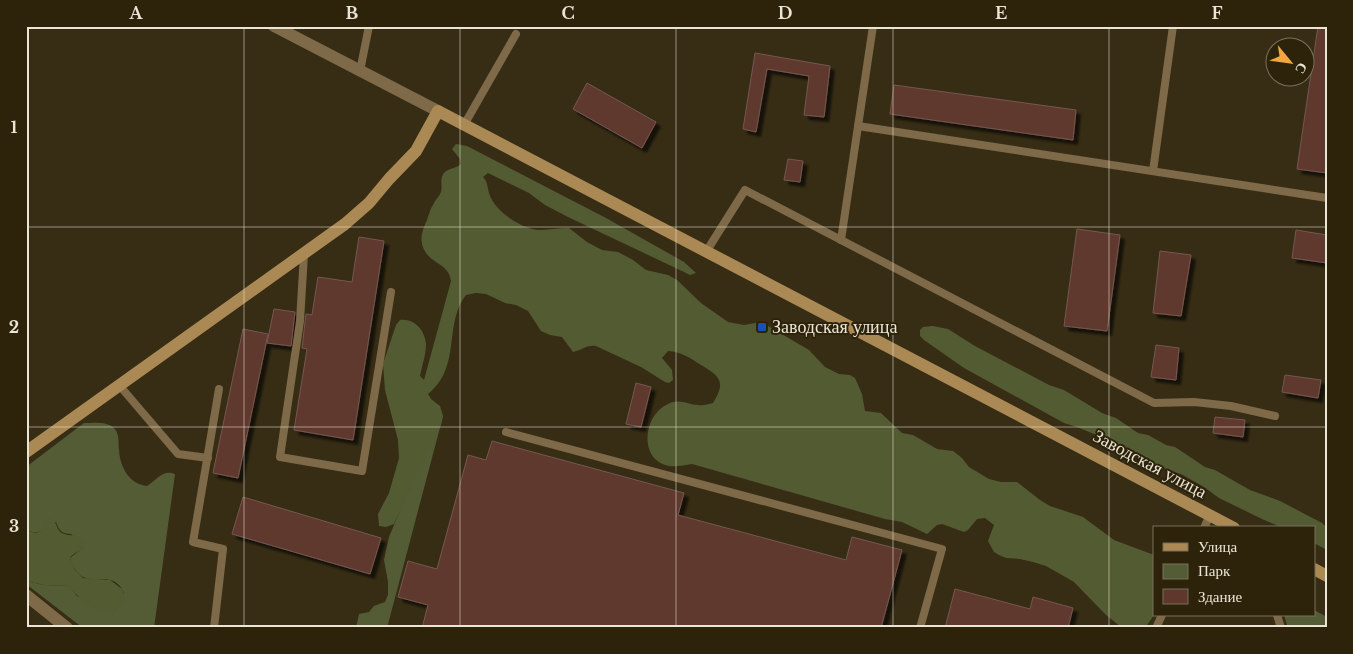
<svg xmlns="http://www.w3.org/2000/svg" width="1353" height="654" viewBox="0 0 1353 654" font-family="'Libre Baskerville',serif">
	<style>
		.green { fill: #545c36 }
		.forest { fill: #535b33 }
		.building { fill: #5f372d; stroke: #755851; filter: url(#shadow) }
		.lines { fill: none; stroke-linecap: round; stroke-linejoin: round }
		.lane { stroke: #7e6948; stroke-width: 8 }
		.street { stroke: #7e6948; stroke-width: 12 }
		.secondary { stroke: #ab8954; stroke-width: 12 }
		.grid { fill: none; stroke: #ebe5d6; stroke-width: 1; stroke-opacity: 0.55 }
		.transit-dot { fill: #1a4fb4; stroke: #2d230b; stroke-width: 2 }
		.labels { text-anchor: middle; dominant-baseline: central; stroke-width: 4; stroke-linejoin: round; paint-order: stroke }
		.poi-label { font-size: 18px; fill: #ebe5d6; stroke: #2d230b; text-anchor: start }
		.street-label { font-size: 18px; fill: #ebe5d6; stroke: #2d230b }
		.neatline { fill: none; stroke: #ebe5d6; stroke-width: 2 }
		.grid-label { font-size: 16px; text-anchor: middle; font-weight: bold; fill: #ebe5d6 }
	</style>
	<defs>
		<filter id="shadow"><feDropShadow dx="4.5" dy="4.5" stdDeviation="1" flood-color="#0009"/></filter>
	</defs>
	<rect width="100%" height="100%" fill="#372d15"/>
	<!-- green -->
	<g class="green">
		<path d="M441,413L443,416L442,420L387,628H356L359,614L369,612L374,606L385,602L388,595V582L384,560L389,537Z"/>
		<path d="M84,423C93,423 107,421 114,428C120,434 118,443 119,450C120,467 129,484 147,486C157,480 162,469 175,474L154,628H83L26,584V581L44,585L68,586L71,588L77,596L115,611L121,604L124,593C111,563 82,598 70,558L84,547L71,534C61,534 59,530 56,522C46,528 37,537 26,529V467Z"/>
		<path d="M1314,610L1327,617V628H1288L1284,615H1314Z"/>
	</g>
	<!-- forest -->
	<g class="forest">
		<path d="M456,144L467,146L606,218L684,262L696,273L690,275L684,272L568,217L545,205L529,193L488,173L483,177C489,183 487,191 491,198C498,213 521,228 538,230C548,230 558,228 569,228L587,242L602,250L618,252L633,260L646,270L668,275L677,280L701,303L728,322L744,325L761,322L809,350L825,367L839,374L850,375L855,378L862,394L865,411L881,413L902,433L913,435L937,449L953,451L962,458L969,467L989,479L1001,482H1017L1040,500L1050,506L1083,517L1114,540L1154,555V615L1145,628L1121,627L1106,615L1074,582L1046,566L1033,562L1020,559L1006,558L999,555L994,552L988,541L994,525L985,518L977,519L968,530L964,532L942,524L937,525L927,534L902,522L885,519L692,464C686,465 676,467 669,466C638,460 643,415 668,404C680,398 688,405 698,405C703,406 708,404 713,403C727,381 719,376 701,365C689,357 681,352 668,351L662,358L672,370L673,380L669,383L665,382L641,367L596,346C585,345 583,350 573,352L562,337L550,335L541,331L528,311L516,305L505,303L486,294L476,293L466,295C443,325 462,367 428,394L431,399L440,406L443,416L441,425L394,524L386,527L379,526L378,514L389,493L399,458L398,440L385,390L383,364L396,325L400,320C414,318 425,330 426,344C426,354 422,366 420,376L424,380L451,281C449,265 434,264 426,253C418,241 422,231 427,220C429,215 430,209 433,205C435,200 439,197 441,192C443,185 439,180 444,173C448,168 456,169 461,164L460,159L452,149Z"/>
		<path d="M933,326L948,329L975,346L1049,385L1064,390L1102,413L1116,418L1138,433L1148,435L1166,445L1175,447L1205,467L1215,470L1250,490L1280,501L1322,523L1327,528V550L1314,543V528H1283L1262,519L1219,498L1204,487L1183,475L1148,462L1111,441L1077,427L1064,423L964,368L924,340L920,336V330L923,327Z"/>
		<path d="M49,518C59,522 55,529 62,533C71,538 76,531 84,543V547C79,552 73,553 70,558L75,570L83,578L110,580L122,589L125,596L124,601L113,614L103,613L84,602L68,586L44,585L26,581V529C32,533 36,534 42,530V522Z"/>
	</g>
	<!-- building -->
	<g class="building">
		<path d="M1318,26H1327V173L1297,169Z"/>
		<path d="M755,53L830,66L824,117L804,115L809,76L767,69L756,132L743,129Z"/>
		<path d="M587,83L656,122L642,148L573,109Z"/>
		<path d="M894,85L1076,110L1073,140L890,114Z"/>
		<path d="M788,159L803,161L800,182L784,180Z"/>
		<path d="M1077,229L1120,235L1107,331L1064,326Z"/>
		<path d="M1296,230L1327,235V263L1292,258Z"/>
		<path d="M359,237L384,241L353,440L294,430L307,349L302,348L306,314L312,315L318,277L352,282Z"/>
		<path d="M1160,251L1191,255L1181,316L1153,313Z"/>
		<path d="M274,309L295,312L291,346L267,343Z"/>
		<path d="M243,329L268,334L238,478L213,473Z"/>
		<path d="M1156,345L1179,348L1176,380L1151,377Z"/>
		<path d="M1285,375L1321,380L1318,398L1282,392Z"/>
		<path d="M636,383L651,387L641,427L626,424Z"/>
		<path d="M1215,417L1245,420L1243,437L1213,433Z"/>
		<path d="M492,441L684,493L678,515L846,560L852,537L902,550L881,628H422L428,605L398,597L408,561L437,569L468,455L486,460Z"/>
		<path d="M243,497L381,538L370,574L232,534Z"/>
		<path d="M955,589L1030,609L1033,597L1073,608L1068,628H945Z"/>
	</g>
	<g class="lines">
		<!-- lane -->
		<g class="lane">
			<path d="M360,71L369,26"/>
			<path d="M464,125L516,34"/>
			<path d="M858,126L1327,198"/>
			<path d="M1153,171L1173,26"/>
			<path d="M841,240L873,26"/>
			<path d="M706,252L745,190L1154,403L1194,402L1231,406L1275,416"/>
			<path d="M304,254L300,321L280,457L362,471L391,292"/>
			<path d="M119,385L178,454L208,458"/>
			<path d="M506,432L942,549L920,628"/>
			<path d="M1204,528L1210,515"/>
			<path d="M1277,615L1281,628"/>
			<path d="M214,628L223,549L193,542L219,389"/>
			<path d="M1156,628L1162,615"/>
		</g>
		<!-- street -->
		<g class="street">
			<path d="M274,26L438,111"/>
			<path d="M26,595L67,628"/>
		</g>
		<!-- secondary -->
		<g class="secondary">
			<path d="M26,452L345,224L369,203L389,179L416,151L438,111L1234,528"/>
			<path d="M1314,569L1327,576"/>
		</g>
	</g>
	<!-- grid -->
	<path class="grid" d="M244,26V628M460,26V628M676,26V628M893,26V628M1109,26V628M26,227H1327M26,427H1327"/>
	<!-- markers -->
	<rect class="transit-dot" x="757" y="322" width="10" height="10" rx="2.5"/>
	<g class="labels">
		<!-- poi labels -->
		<g class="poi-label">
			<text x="772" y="327">Заводская улица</text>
		</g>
		<!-- street labels -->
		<g class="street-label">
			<text transform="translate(1150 464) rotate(28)">Заводская улица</text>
		</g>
	</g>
	<!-- border -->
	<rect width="1353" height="654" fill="none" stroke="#2d230b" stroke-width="55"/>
	<!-- legend -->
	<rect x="1153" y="526" width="162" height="90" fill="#2d230b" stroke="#79715c"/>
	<rect x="1163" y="543" width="25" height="8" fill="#ab8954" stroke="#79715c"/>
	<text x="1198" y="552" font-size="15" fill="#ebe5d6">Улица</text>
	<rect x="1163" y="564" width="25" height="15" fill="#545c36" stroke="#79715c"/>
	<text x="1198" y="576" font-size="15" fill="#ebe5d6">Парк</text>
	<rect x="1163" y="589" width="25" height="15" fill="#5f372d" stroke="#79715c"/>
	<text x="1198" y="602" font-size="15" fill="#ebe5d6">Здание</text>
	<!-- north arrow -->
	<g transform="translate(1290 62) rotate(119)"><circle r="24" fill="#2d230b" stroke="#79715c"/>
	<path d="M0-4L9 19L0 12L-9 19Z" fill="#f1a63f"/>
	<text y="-8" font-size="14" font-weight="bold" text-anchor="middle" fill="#ebe5d6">С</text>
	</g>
	<rect x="28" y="28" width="1298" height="598" class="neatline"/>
	<g class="grid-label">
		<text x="136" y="19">A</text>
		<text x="352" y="19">B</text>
		<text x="568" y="19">C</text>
		<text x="785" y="19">D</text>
		<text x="1001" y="19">E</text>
		<text x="1217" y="19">F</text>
		<text x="14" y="133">1</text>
		<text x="14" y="333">2</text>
		<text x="14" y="532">3</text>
	</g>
</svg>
